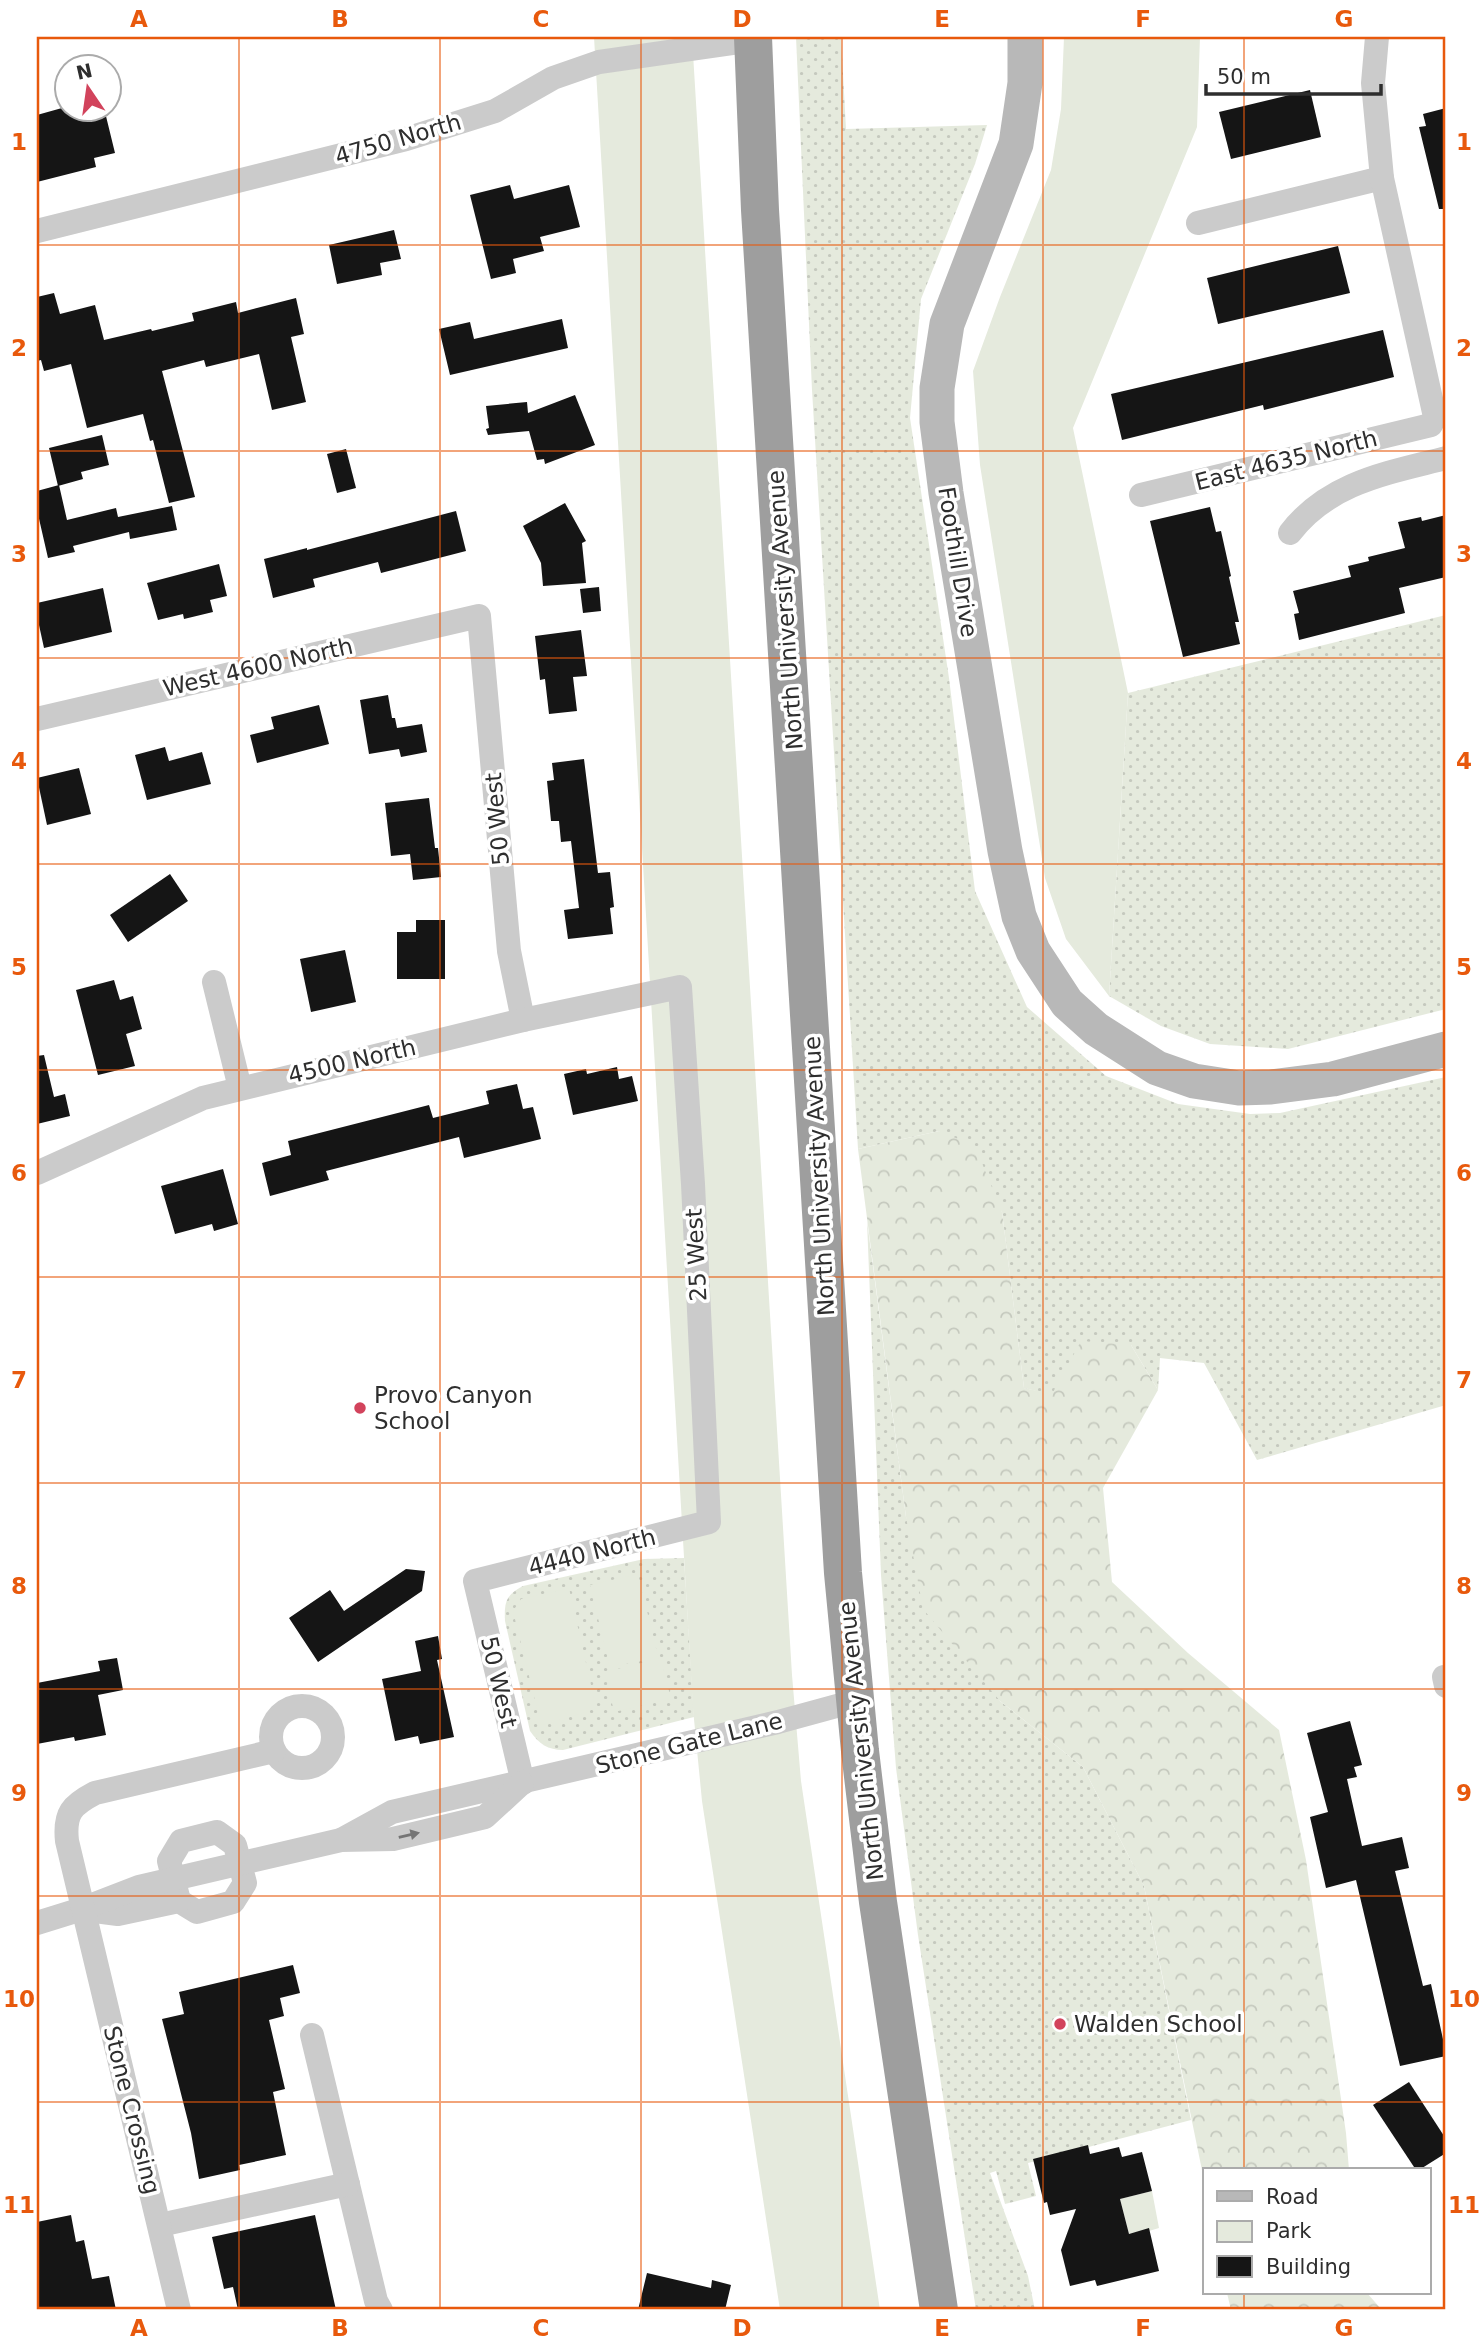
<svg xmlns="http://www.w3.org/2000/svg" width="1483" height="2347" viewBox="0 0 1483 2347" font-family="'DejaVu Sans',sans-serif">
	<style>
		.grass { fill: url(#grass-dots) }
		.forest { fill: url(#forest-crowns) }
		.park { fill: #e5eadd }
		.building { fill: #151515 }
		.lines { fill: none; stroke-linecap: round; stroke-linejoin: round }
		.minor { stroke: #cbcbcb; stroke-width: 24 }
		.secondary { stroke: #b8b8b8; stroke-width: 35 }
		.trunk { stroke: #9e9e9e; stroke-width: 38 }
		.oneway { fill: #757575 }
		.grid { fill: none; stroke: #e8590c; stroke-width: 2; stroke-opacity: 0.55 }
		.poi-dot { fill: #d2435c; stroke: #fff; stroke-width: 2.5 }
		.labels { text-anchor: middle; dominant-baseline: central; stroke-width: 7; stroke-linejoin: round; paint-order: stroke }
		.street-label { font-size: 23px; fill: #2e2e2e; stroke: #fff }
		.poi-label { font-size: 23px; fill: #2e2e2e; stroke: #fff; text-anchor: start }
		.neatline { fill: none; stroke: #e8590c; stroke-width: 2.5 }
		.grid-label { font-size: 23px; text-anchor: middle; font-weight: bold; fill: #e8590c }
	</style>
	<defs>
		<pattern id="grass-dots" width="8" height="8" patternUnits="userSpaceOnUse" patternTransform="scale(1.75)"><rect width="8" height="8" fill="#e5eadd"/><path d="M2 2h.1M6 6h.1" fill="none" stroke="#c5c9be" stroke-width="1.8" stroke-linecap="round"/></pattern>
		<pattern id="forest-crowns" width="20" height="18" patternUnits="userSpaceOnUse" patternTransform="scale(1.75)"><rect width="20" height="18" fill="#e5eadd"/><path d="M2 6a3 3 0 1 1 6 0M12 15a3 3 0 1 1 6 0" fill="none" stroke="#c5c9be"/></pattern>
	</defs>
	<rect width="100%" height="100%" fill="#fff"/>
	<!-- grass -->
	<g class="grass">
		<path d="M796,37H841L846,129L987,125L975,164L921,299L910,418L949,678L975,891L1027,1007L1106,1076L1178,1104L1250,1114L1280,1113L1446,1077V1405L1257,1460L1204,1363L1160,1358L1158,1390L1131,1345L1052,1395L1024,1388L1002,1212L939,1131L858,1149L812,390Z"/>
		<path d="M1446,615V1009L1288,1049L1210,1044L1161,1026L1109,996L1128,693Z"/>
		<path d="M867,1221L906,1517L1000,1701L1083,1767L1144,1886L1191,2120L1028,2163L1036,2196L1005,2204L996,2171L990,2173L1028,2276L1035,2310H976L918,1935L896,1768L881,1575Z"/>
		<path d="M684,1558L694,1717L563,1750C548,1750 539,1744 530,1731L505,1621C504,1602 506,1595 523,1586L644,1559Z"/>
	</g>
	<!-- forest -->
	<g class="forest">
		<path d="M939,1131L975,1146L1002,1212L1024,1388L1052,1394L1081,1341L1131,1345L1158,1390L1103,1488L1112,1582L1188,1653L1279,1730L1306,1860L1346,2133L1349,2170H1205V2185L1144,1886L1083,1767L1000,1701L923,1609L906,1517L858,1149Z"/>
		<path d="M1227,2293H1367L1382,2310H1231Z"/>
	</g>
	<!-- park -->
	<g class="park">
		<path d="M594,37H692L792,1675L801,1781L880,2310H780L702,1801L693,1709Z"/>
		<path d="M1064,37H1200L1197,127L1073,428L1128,693L1109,996L1066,939L1045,878L980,465L973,371L1000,297L1051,170L1061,109Z"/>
		<path d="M638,1574L658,1656L610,1668L590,1585Z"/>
		<path d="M569,1588L594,1698L587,1712L541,1725L513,1611L521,1599Z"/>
		<path d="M661,1658L671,1699L614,1712L605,1672Z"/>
		<path d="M1152,2191L1159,2228L1149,2231L1148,2229L1129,2234L1120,2199Z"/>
	</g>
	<!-- building -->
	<g class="building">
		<path d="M1310,90L1321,137L1231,159L1219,112Z"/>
		<path d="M62,108H104L115,153L94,158L96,167L37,182V115Z"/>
		<path d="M1446,108V209H1439L1419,127L1426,126L1423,114Z"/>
		<path d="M510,185L514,199L569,185L580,227L540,237L544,251L513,259L516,273L491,279L470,195Z"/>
		<path d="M394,230L401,259L380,263L382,275L337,284L329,245Z"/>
		<path d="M1338,246L1350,293L1218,324L1207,278Z"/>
		<path d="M54,293L60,314L95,305L104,340L151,329L152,331L194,321L192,313L236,302L238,313L296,298L304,334L291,337L306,402L272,410L259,354L206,367L204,360L162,371L195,497L169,503L153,440L150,441L143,414L87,428L71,364L44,371L41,360L37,361V297Z"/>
		<path d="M562,319L568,348L450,375L439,329L470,322L474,339Z"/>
		<path d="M1383,330L1394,377L1264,410L1263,405L1122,440L1111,394Z"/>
		<path d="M575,395L595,445L545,464L544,459L537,460L529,431L488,435L486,429L489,428L486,406L527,402L528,413Z"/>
		<path d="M102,435L109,465L81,472L83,479L58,486L49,448Z"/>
		<path d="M346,449L356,488L337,493L327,454Z"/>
		<path d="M59,485L67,520L116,508L118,517L172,506L177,530L130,539L129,532L73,546L75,552L48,558L37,510V491Z"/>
		<path d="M565,503L586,541L582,543L586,583L543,586L541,563L523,526Z"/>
		<path d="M1210,507L1216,532L1221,531L1231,576L1229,577L1239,622H1235L1240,644L1183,657L1150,521Z"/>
		<path d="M456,511L466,551L381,573L378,562L313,579L315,587L273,598L264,559L307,548V550Z"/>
		<path d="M1446,515V577L1399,588L1405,613L1299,640L1294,614L1299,613L1293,591L1351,577L1348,566L1369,561L1368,557L1405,548L1398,522L1421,517L1422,521Z"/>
		<path d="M219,564L227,596L210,600L213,612L184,619L183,614L158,620L147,583Z"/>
		<path d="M599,587L601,611L583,613L580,589Z"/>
		<path d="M103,588L112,632L44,648L37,616V603Z"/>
		<path d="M581,630L587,676L573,677L577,711L549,714L545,679L540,680L535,636Z"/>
		<path d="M388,695L392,718H395L397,728L422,724L427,752L401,757L399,749L369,754L360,700Z"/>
		<path d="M319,705L329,744L257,763L250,735L274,729L271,717Z"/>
		<path d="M165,747L169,761L202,752L211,784L147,800L135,755Z"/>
		<path d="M584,759L598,873L610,872L614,907L610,908L613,934L568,939L564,910L579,908L571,841L561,842L559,821H551L547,781L554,780L552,763Z"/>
		<path d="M79,768L91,814L47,825L37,778Z"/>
		<path d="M429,798L435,848H438L441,877L413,880L410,854L391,856L385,803Z"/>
		<path d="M170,874L188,901L128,942L110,915Z"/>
		<path d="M416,920H445V979H397V932H416Z"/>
		<path d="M345,950L356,1002L311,1012L300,959Z"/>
		<path d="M114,980L120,1000L133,996L142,1029L126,1034L135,1066L98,1075L76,990Z"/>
		<path d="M44,1055L54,1097L65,1094L70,1116L37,1124V1056Z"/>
		<path d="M617,1067L619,1079L632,1076L638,1101L573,1115L564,1074L586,1069L587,1074Z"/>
		<path d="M517,1084L523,1109L533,1107L541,1139L464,1158L459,1137L326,1171L329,1180L270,1196L262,1163L291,1155L288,1141L429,1105L433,1118L489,1104L486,1091Z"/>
		<path d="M223,1169L238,1224L214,1231L212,1224L175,1234L161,1186Z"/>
		<path d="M406,1569L425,1571L422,1591L318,1662L289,1618L330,1590L344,1611Z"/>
		<path d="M438,1636L442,1659L437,1660L454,1737L420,1744L418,1736L395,1741L382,1679L421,1671L415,1641Z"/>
		<path d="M117,1658L123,1690L98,1695L106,1735L75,1741L74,1737L37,1744V1683L100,1671L98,1661Z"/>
		<path d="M1350,1721L1362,1765L1354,1767L1357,1777L1347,1779L1362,1846L1402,1837L1409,1868L1395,1871L1423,1986L1431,1984L1446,2053V2056L1400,2066L1356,1880L1326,1888L1310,1817L1328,1812L1307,1733Z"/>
		<path d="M293,1965L300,1993L280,1998L284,2016L269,2020L285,2089L273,2092L286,2155L239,2165L240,2170L199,2179L191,2133L162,2019L184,2014L179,1992Z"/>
		<path d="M1409,2082L1446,2139V2153L1419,2170H1416L1373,2105Z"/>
		<path d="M1088,2145L1090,2154L1119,2147L1122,2157L1142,2152L1152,2191L1120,2199L1129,2234L1149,2228L1159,2271L1097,2286L1095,2280L1070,2286L1061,2250L1076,2209L1050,2215L1047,2202L1044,2203L1033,2159Z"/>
		<path d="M71,2215L76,2242L84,2240L92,2279L109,2276L116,2310H37V2222Z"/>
		<path d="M315,2215L336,2310H238L233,2287L224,2289L212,2237Z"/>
		<path d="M647,2273L711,2288L712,2280L731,2285L725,2310H638Z"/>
	</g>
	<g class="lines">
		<!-- minor -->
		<g class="minor">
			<path d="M1198,223L1382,178"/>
			<path d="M37,231L406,139L495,111L553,78L599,62L753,40"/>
			<path d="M1141,495L1431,425L1435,417L1382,178L1373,83L1377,37"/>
			<path d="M1290,533C1329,482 1388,473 1446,458"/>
			<path d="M37,719L479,616L509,951L523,1020"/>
			<path d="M214,982L240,1088"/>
			<path d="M37,1173L203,1098L523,1020L680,987L693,1184L709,1522L475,1581L523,1783"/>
			<path d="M1444,1677L1446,1686"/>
			<circle cx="302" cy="1737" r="31"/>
			<path d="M217,1832L235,1845L245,1883L233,1902L197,1912L179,1901L169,1861L181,1841Z"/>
			<path d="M341,1840L392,1812L778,1722L855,1701"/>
			<path d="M87,1910L118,1914L179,1901"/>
			<path d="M37,1923L82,1909L139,1887L341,1840L393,1839L485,1817L522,1783"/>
			<path d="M312,2035L376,2301L381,2310"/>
			<path d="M160,2225L348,2184"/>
			<path d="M179,2310L67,1841C64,1813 72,1805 95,1793L274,1751"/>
		</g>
		<!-- secondary -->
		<path class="secondary" d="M1025,37V83L1016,144L947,324L937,388V422L946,493L1005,851L1019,916L1033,951L1067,1003L1096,1029L1157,1068L1194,1081L1239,1088L1271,1087L1333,1079L1446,1049"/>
		<!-- trunk -->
		<path class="trunk" d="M753,37L760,210L843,1573L860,1751L878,1902L939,2310"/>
	</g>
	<!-- one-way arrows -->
	<defs><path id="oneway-solid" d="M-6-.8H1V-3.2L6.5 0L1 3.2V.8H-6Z" transform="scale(1.75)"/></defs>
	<use class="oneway" href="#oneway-solid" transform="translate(409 1835) rotate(-13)"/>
	<!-- grid -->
	<path class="grid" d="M239,37V2310M440,37V2310M641,37V2310M842,37V2310M1043,37V2310M1244,37V2170M37,245H1446M37,451H1446M37,658H1446M37,864H1446M37,1070H1446M37,1277H1446M37,1483H1446M37,1689H1446M37,1896H1446M37,2102H1446M1244,2293V2310"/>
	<!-- markers -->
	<g class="poi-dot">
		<circle cx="360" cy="1408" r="7"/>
		<circle cx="1060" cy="2024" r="7"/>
	</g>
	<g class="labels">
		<!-- street labels -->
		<g class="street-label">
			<text transform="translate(398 139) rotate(-16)">4750 North</text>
			<text transform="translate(1286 460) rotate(-14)">East 4635 North</text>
			<text transform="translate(958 562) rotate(81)">Foothill Drive</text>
			<text transform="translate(785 610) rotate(-94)">North University Avenue</text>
			<text transform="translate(258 667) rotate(-13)">West 4600 North</text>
			<text transform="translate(497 819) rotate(-95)">50 West</text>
			<text transform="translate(352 1061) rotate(-13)">4500 North</text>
			<text transform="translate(819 1176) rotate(-93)">North University Avenue</text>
			<text transform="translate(696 1255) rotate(-93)">25 West</text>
			<text transform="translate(592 1552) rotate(-14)">4440 North</text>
			<text transform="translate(499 1682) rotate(77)">50 West</text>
			<text transform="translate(861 1741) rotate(-96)">North University Avenue</text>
			<text transform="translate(689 1743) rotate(-14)">Stone Gate Lane</text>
			<text transform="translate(132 2110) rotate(76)">Stone Crossing</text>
		</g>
		<!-- poi labels -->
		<g class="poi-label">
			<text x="374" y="1395">Provo Canyon<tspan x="374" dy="26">School</tspan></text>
			<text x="1074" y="2024">Walden School</text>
		</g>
	</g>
	<!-- border -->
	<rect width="1483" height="2347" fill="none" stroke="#ffffff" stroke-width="77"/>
	<!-- legend -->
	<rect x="1203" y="2168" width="228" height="126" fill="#ffffff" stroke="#ababab" stroke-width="2"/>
	<rect x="1217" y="2191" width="35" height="10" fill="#b8b8b8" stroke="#ababab" stroke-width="2"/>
	<text x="1266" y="2204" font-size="21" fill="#2e2e2e">Road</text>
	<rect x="1217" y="2221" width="35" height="21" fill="#e5eadd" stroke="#ababab" stroke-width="2"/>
	<text x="1266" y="2238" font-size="21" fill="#2e2e2e">Park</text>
	<rect x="1217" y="2256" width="35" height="21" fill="#151515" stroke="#ababab" stroke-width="2"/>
	<text x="1266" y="2274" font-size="21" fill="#2e2e2e">Building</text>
	<!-- north arrow -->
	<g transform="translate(88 88) rotate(347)"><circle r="33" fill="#ffffff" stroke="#ababab" stroke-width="2"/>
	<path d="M0-5L12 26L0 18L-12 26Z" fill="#d2435c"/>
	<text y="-10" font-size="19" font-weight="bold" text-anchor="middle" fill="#2e2e2e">N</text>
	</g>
	<!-- scale -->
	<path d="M1206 84v10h175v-10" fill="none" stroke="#2e2e2e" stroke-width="3.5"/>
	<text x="1217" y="84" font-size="21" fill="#2e2e2e" stroke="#ffffff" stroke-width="5" paint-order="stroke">50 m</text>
	<rect x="38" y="38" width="1406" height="2270" class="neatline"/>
	<g class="grid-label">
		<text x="139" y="27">A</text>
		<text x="340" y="27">B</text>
		<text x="541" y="27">C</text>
		<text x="742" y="27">D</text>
		<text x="942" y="27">E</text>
		<text x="1143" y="27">F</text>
		<text x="1344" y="27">G</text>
		<text x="19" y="150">1</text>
		<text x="1464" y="150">1</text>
		<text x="19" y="356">2</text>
		<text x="1464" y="356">2</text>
		<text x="19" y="562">3</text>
		<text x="1464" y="562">3</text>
		<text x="19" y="769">4</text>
		<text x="1464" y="769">4</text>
		<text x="19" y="975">5</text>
		<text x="1464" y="975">5</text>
		<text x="19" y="1181">6</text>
		<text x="1464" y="1181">6</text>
		<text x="19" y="1388">7</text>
		<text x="1464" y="1388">7</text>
		<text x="19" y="1594">8</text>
		<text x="1464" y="1594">8</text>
		<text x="19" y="1801">9</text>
		<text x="1464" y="1801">9</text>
		<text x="19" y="2007">10</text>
		<text x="1464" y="2007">10</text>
		<text x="19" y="2213">11</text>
		<text x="1464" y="2213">11</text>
		<text x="139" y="2336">A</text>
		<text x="340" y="2336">B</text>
		<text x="541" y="2336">C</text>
		<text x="742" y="2336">D</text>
		<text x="942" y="2336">E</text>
		<text x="1143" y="2336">F</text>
		<text x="1344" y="2336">G</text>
	</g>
</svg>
